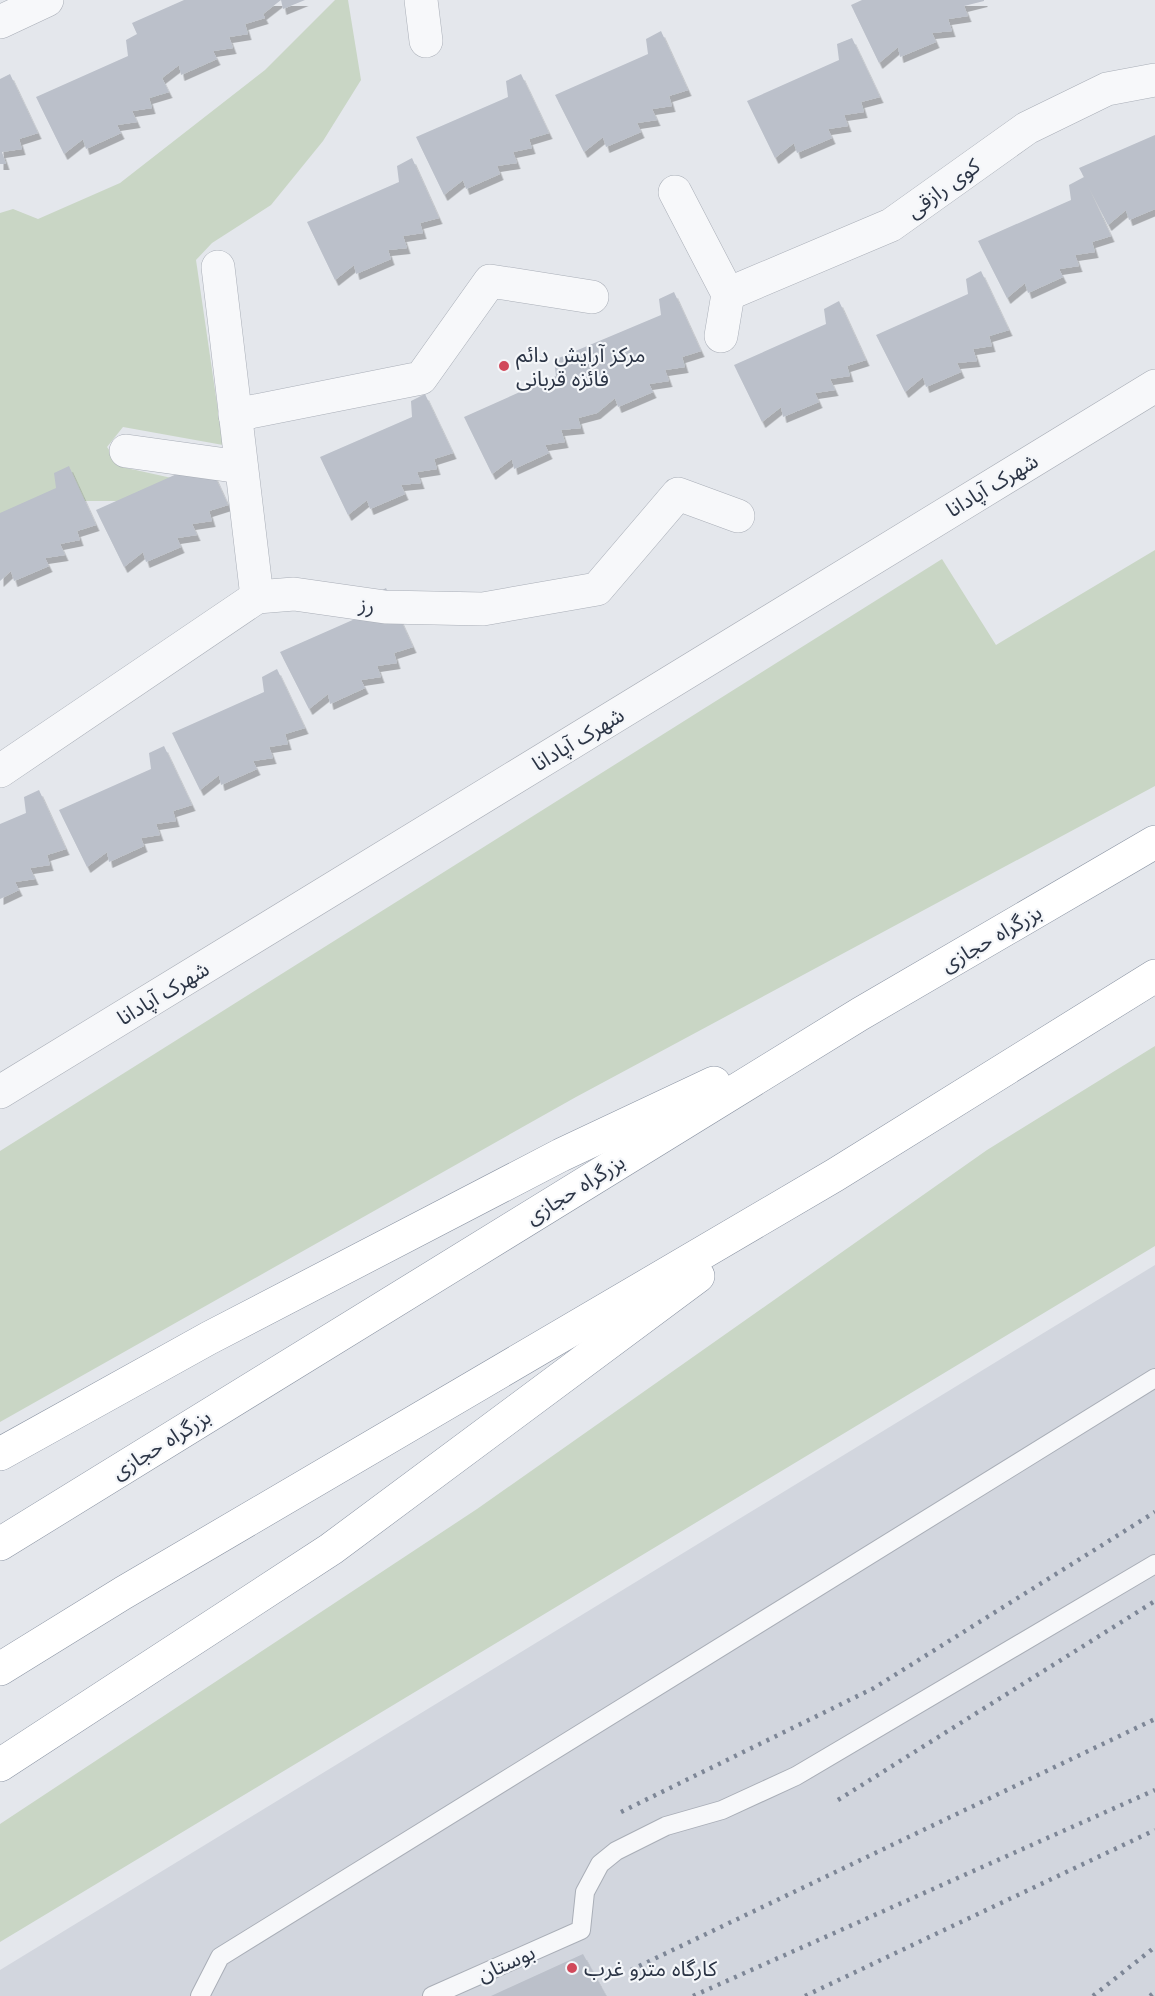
<svg xmlns="http://www.w3.org/2000/svg" width="1155" height="1996" viewBox="0 0 1155 1996" font-family="Helvetica,'Noto Sans Arabic',sans-serif">
	<style>
		.built { fill: #d2d6de }
		.green { fill: #c9d6c5 }
		.building { fill: #bbc0ca; filter: url(#shadow) }
		.lines { fill: none; stroke-linecap: round; stroke-linejoin: round }
		.service-casing { stroke: #a9aeb7; stroke-width: 20 }
		.minor-casing { stroke: #a9aeb7; stroke-width: 34 }
		.trunk-casing { stroke: #8b94a3; stroke-width: 34 }
		.service { stroke: #f7f8fa; stroke-width: 18 }
		.minor { stroke: #f7f8fa; stroke-width: 33 }
		.trunk { stroke: #fff; stroke-width: 33 }
		.rail { stroke: #7d8696; stroke-width: 4.5; stroke-dasharray: 3 6; stroke-linecap: butt }
		.poi-dot { fill: #d1495b; stroke: #f4f6f9; stroke-width: 2 }
		.labels { text-anchor: middle; dominant-baseline: central; stroke-width: 4.5; stroke-linejoin: round; paint-order: stroke }
		.street-label { font-size: 21px; fill: #2b3445; stroke: #f4f6f9 }
		.poi-label { font-size: 21px; fill: #2b3445; stroke: #f4f6f9; text-anchor: start }
	</style>
	<defs>
		<filter id="shadow"><feDropShadow dx="3.5" dy="6" stdDeviation="0" flood-color="#0004"/></filter>
	</defs>
	<rect width="100%" height="100%" fill="#e4e7ec"/>
	<!-- built -->
	<path class="built" d="M1155,1265V1996H0V1970Z"/>
	<!-- green -->
	<g class="green">
		<path d="M335,0H348L361,80L323,141L271,205L212,243L196,260L223,445L123,427L107,447L122,467L199,484L148,501H70L0,544V213L13,209L38,219L120,183L265,70Z"/>
		<path d="M1155,550V786L576,1097L0,1422V1151L942,559L996,645Z"/>
		<path d="M1155,1046V1246L0,1942V1824L477,1509L987,1150Z"/>
	</g>
	<!-- building -->
	<g class="building">
		<path d="M184,0H281L263,14L265,18L245,24L248,34L229,37L233,48L213,51L217,59L181,75L179,65L162,78L169,92L149,98L152,108L132,111L137,122L117,125L121,133L86,149L83,139L64,154L36,97L128,56L126,40L137,34L132,23Z"/>
		<path d="M281,0H305L283,9Z"/>
		<path d="M862,0H984V1L964,6L968,16L948,19L952,31L932,33L936,42L900,57L898,47L879,63L851,5Z"/>
		<path d="M661,31L688,90L669,96L672,106L652,109L657,120L637,123L641,132L606,147L603,137L584,152L555,95L648,54L646,39Z"/>
		<path d="M852,38L880,97L861,102L864,112L844,115L848,126L828,129L832,138L797,153L794,143L775,158L747,101L839,60L837,44Z"/>
		<path d="M10,74L38,133L19,139L22,149L2,152L6,164H0V79Z"/>
		<path d="M521,74L549,133L529,139L532,148L513,152L517,163L497,166L500,174L466,189L463,180L444,195L416,137L508,97L506,81Z"/>
		<path d="M1155,135V209L1129,220L1126,210L1108,225L1088,186L1111,236L1092,242L1095,252L1075,255L1079,266L1059,269L1063,277L1028,293L1025,283L1007,298L978,241L1071,200L1069,185L1084,177L1079,168Z"/>
		<path d="M412,158L439,218L420,223L423,233L403,236L407,248L388,250L391,259L356,274L354,265L335,280L307,222L399,182L397,166Z"/>
		<path d="M981,271L1009,330L989,336L992,346L973,349L977,361L957,363L961,372L926,387L923,377L905,392L876,335L968,294L966,279Z"/>
		<path d="M674,292L701,351L682,357L685,367L665,370L669,381L649,384L653,392L618,407L615,398L597,413L578,418L581,428L561,430L565,442L545,445L549,453L514,469L512,459L492,474L464,417L556,376L554,360L661,315L659,299Z"/>
		<path d="M839,301L866,360L847,366L850,376L830,379L835,390L815,393L819,402L783,417L781,407L762,422L734,365L826,324L824,309Z"/>
		<path d="M425,394L453,453L434,459L437,469L417,472L421,483L401,485L405,494L370,509L367,500L348,515L320,457L412,417L411,401Z"/>
		<path d="M201,446L228,505L209,511L212,521L192,524L197,535L177,538L181,547L146,562L143,552L124,567L96,510L188,469Z"/>
		<path d="M69,466L96,525L77,531L80,540L60,544L65,555L45,558L49,566L14,581L11,571L0,581V513L56,488L54,473Z"/>
		<path d="M386,588L413,647L394,653L397,663L377,666L381,677L361,680L365,688L330,704L328,694L309,709L280,652L373,611L371,596Z"/>
		<path d="M277,669L305,728L285,734L288,744L269,747L273,758L253,761L257,769L221,785L219,775L200,790L172,733L264,692L262,677Z"/>
		<path d="M164,746L192,805L173,811L176,821L156,824L160,835L141,838L144,846L109,862L107,852L87,867L59,810L151,769L149,753Z"/>
		<path d="M39,790L66,849L47,855L50,865L30,868L35,879L15,882L19,890L0,899V824L26,813L24,797Z"/>
		<path d="M583,1954L606,1996H491Z"/>
	</g>
	<g class="lines">
		<defs>
			<g id="service">
				<path d="M200,1996L220,1957L1155,1378"/>
				<path d="M432,1996L581,1930L585,1892L600,1864L616,1851L666,1826L722,1810L796,1776L1155,1564"/>
			</g>
			<g id="minor">
				<path d="M421,0L426,41"/>
				<path d="M0,22L47,0"/>
				<path d="M675,192L728,294L721,336"/>
				<path d="M218,267L257,597"/>
				<path d="M728,294L891,225L1027,128L1107,89L1155,80"/>
				<path d="M235,415L421,378L490,281L592,297"/>
				<path d="M126,451L241,467"/>
				<path d="M0,771L257,597L294,594L385,607L483,609L597,589L678,494L738,516"/>
				<path d="M0,1092L1155,386"/>
			</g>
			<g id="trunk">
				<path d="M0,1454L209,1338L561,1155L714,1083"/>
				<path d="M0,1544L860,1014L1155,842"/>
				<path d="M0,1669L123,1593L835,1175L1155,976"/>
				<path d="M0,1765L331,1549L698,1276"/>
			</g>
		</defs>
		<!-- service casing -->
		<use href="#service" class="service-casing"/>
		<!-- minor casing -->
		<use href="#minor" class="minor-casing"/>
		<!-- trunk casing -->
		<use href="#trunk" class="trunk-casing"/>
		<!-- service -->
		<use href="#service" class="service"/>
		<!-- minor -->
		<use href="#minor" class="minor"/>
		<!-- trunk -->
		<use href="#trunk" class="trunk"/>
		<!-- rail -->
		<g class="rail">
			<path d="M838,1800L1155,1601"/>
			<path d="M621,1812L874,1688L1155,1512"/>
			<path d="M631,1970L1155,1719"/>
			<path d="M693,1996L1155,1790"/>
			<path d="M805,1996L1155,1830"/>
			<path d="M1093,1996L1155,1947"/>
			<path d="M1150,1996L1155,1992"/>
		</g>
	</g>
	<!-- markers -->
	<g class="poi-dot">
		<circle cx="504" cy="366" r="6"/>
		<circle cx="572" cy="1968" r="6"/>
	</g>
	<g class="labels">
		<!-- street labels -->
		<g class="street-label">
			<text transform="translate(943 188) rotate(-36)">کوی رازقی</text>
			<text transform="translate(992 485) rotate(-31)">شهرک آپادانا</text>
			<text transform="translate(367 605) rotate(8)">رز</text>
			<text transform="translate(578 739) rotate(-31)">شهرک آپادانا</text>
			<text transform="translate(991 938) rotate(-30)">بزرگراه حجازی</text>
			<text transform="translate(163 993) rotate(-31)">شهرک آپادانا</text>
			<text transform="translate(575 1189) rotate(-32)">بزرگراه حجازی</text>
			<text transform="translate(161 1444) rotate(-32)">بزرگراه حجازی</text>
			<text transform="translate(506 1963) rotate(-24)">بوستان</text>
		</g>
		<!-- poi labels -->
		<g class="poi-label">
			<text x="516" y="354">مرکز آرایش دائم<tspan x="516" dy="24">فائزه قربانی</tspan></text>
			<text x="584" y="1968">کارگاه مترو غرب</text>
		</g>
	</g>
</svg>
